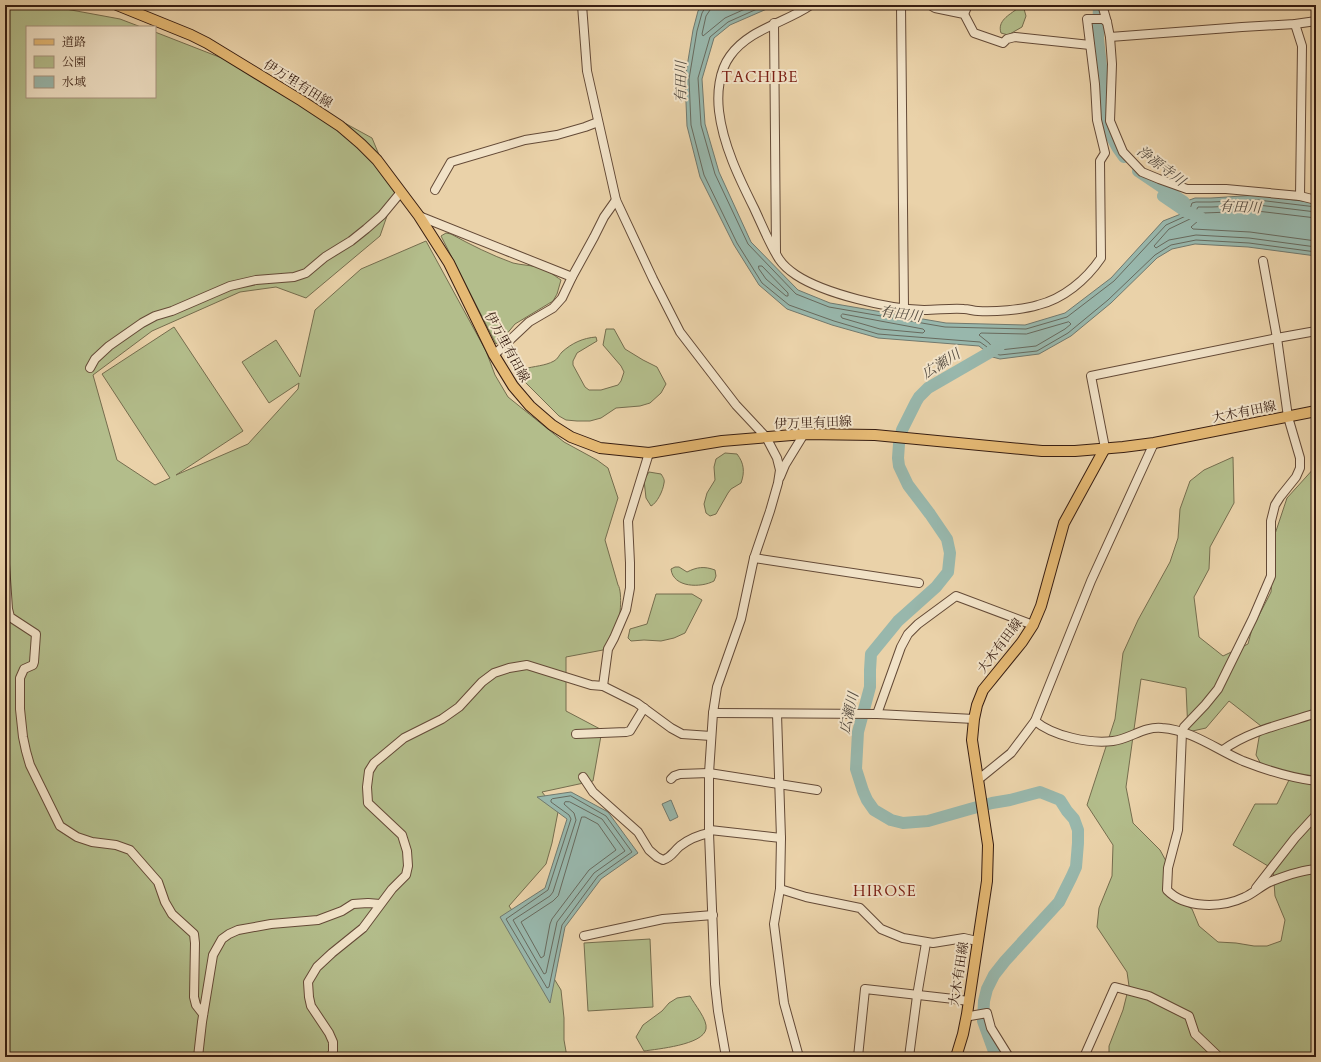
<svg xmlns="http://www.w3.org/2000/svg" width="1321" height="1062" viewBox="0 0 1321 1062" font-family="Cardo,'Noto Serif JP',serif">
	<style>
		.green { fill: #b3bd8b; stroke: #756d4e; fill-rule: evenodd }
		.water { fill: #98b7ac; stroke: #71796e }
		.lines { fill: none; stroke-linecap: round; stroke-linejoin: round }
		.shore { stroke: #686a5e; stroke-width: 1 }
		.river { stroke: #98b7ac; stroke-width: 12 }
		.minor-casing { stroke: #644a37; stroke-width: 10 }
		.major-casing { stroke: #371d11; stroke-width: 12 }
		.minor { stroke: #f1e2c7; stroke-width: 8 }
		.major { stroke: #e5b974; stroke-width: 10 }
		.labels { text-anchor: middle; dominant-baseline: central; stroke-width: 4; stroke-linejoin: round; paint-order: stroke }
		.street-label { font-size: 13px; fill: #371d11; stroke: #f1e2c7 }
		.water-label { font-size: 14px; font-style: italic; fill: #544b40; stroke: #f1e2c7 }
		.quarter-label { font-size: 15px; letter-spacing: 1px; fill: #7a1f14; stroke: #f1e2c7 }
	</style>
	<rect width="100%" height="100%" fill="#ead2a9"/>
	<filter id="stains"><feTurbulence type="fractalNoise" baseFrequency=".005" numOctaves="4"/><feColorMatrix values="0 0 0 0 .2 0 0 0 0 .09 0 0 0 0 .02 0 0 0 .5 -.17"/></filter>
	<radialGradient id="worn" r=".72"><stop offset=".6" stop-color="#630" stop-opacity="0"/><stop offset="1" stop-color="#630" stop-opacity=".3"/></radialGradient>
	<!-- green -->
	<g class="green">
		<path d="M5,5H44L120,19L141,27H27V97H155V32L237,64L372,138L395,193L380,236L306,298L276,287L240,292L152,331L93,375L117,460L155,485L170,478L102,374L174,327L243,431L176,475L248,444L298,389L299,383L269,403L242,362L276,340L300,377L315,310L361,269L426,241L486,351L495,375L508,397L564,442L597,460L608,468L618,498L605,540L618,585C623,592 620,623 616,632C613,638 607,644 603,650L566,657V711L602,730L593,781L542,792L558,812L552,843L546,864L509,906L531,937L542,959L561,990L564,1018V1040L567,1057H5Z"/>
		<path d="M1017,9H1024L1026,16L1022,27L1008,35L1001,33C997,21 1009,15 1017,9Z"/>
		<path d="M446,233L451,234C471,245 491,255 513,263C521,265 529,265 537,267C545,268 555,276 561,280L557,294L553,301L515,324L505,336L496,344L441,236Z"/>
		<path d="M606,329H614L625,349L643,360L657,367L666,384L661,393L650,403L640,406L616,408L601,418L590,421H577L566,420L559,416L525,382L521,374L524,369C534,366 545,366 554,361C558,359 559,355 562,352C572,343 583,338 596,337L597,341L577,353L573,361V365L585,387L589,390H601L618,385L621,381L624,372L621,366L603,345Z"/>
		<path d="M725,453L737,454C744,463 745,472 741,483L731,489L728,493L716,514L710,516L706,513L704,504L707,493L715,480L714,467L716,459Z"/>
		<path d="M1233,457L1234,503L1210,547L1209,569L1194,597L1199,637L1223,656L1248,644L1252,629L1271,592L1275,534L1287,498L1316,466V1057H1109V1046L1123,1010L1129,986L1127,972L1097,927L1099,908L1112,876L1113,845L1087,805L1115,719L1123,653L1138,620L1170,562L1178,538L1180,509L1190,481L1204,470ZM1141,679L1186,688L1188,732L1206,728L1229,701L1261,726L1256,755L1262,766L1289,780L1277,804H1255L1233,845L1273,869L1275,896L1285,920L1281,941L1267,946H1254L1236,943L1218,942L1199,926L1192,909L1163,891L1166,861L1160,850L1133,823L1126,787Z"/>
		<path d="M649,472L661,474C663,477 665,480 664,483C663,491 657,503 651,506L646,498L644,480Z"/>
		<path d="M675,567H679L687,572C697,567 704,566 715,570L716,576L714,581C701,588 673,588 671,569Z"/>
		<path d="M656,594H692L702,600L685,633L674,638L661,641L644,640L631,641L628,638L630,629L647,624Z"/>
		<path d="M650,939L653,1007L588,1011L584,943Z"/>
		<path d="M690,996C694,1004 708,1020 706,1029C703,1045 657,1049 644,1051L636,1037L643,1025L662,1011L669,1003L677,998Z"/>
	</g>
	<!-- water -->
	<g class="water">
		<path d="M703,5H776L730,25L714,38L702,79L705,124L719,172L751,242L798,290L830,303L946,323L1025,325L1065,313L1111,278L1163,221L1186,212L1187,207L1184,202L1195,198H1211L1258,195L1316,203V256L1248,247L1195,244L1172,249L1157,258L1111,303L1071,336L1039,354L1000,359L981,354L984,350L979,346L878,338L832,325L787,309L759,285L734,245L700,177L687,126L685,79L693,30L698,11Z"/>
		<path d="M571,792L608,812L638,853L601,879L565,927L550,1003L500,917L545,888L567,819L537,797Z"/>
		<path d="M671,800L678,817L670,821L662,804Z"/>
	</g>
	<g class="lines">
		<!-- shore -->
		<g class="shore">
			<path d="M706,5L705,8L702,13L697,31L689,79L691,125L704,175L737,243L762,283L789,305L834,321L878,334L980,342L987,347L989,352L1000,355L1037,351L1068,333L1108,300L1155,255L1171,245L1196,240L1249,243L1316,252"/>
			<path d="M711,5L710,10L706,16L702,34L703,36L725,18L754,5"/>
			<path d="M766,5L728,22L710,37L698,78L701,125L715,174L748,244L796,294L829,307L945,327L1026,329L1067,317L1114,281L1166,225L1188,215L1192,203L1196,202H1211L1258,200L1316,207"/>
			<path d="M1316,212L1258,205L1212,207H1198L1192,218L1169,229L1154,246L1156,248L1169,240L1196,235L1249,238L1316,247"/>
			<path d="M1316,218L1257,211L1203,213L1198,221L1191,227L1193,229L1250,232L1316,241"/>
			<path d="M759,266H762L788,293V296H786L766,279L759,269Z"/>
			<path d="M843,314L923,329L925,331L923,333L880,329L842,318L841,316Z"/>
			<path d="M1069,322L1071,324L1065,329L1036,346L1000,350L993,348L989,343L979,335L981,333L1026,334Z"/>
			<path d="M571,796L606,816L632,852L598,876L562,925L549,987L547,988L506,919L548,890L571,819L569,815L551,802V800L552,799Z"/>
			<path d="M570,802L602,819L625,851L594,873L557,922L546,973L544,974L513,920L550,896L553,892L576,820L574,813L564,804L565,802Z"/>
			<path d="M582,817H585L598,824L616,850L589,870L552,919L550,924L544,956L541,958L521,922L553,901L558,896Z"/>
		</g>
		<!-- river -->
		<g class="river">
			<path d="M1099,5L1098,39L1107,119C1109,133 1115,146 1124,157"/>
			<path d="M1138,171L1184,202L1163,196L1185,211L1200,217"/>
			<path d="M996,1057L983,1021L984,1001L987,989L994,975L1005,961L1059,902L1071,878L1076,867L1078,843V830L1074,819L1067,811L1060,800L1040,792L1010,800L992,803L970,809L928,821L903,823L891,820L874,810L867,800L863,791L856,769L858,732L870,687V670L871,654L898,621L936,587L948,572L950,553L947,539L930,514L908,485L899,466L898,458L899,444L902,430L916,402L919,397L928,388L999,347"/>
		</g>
		<defs>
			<g id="minor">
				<path d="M582,5L587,71L616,200L653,279L680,332L736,405L766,437L777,458L780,470L778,483L770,511L754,558L741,619L717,687L713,713L709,773V833L715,984L718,1011L726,1057"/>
				<path d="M811,5C785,23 749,29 730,56C719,71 717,93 719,111C723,145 739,178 754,208C762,225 769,243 779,259C783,265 790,271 796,275C825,294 889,309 924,310C938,310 951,308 964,309C969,309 973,311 978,311C994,312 1022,310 1038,305C1063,299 1086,280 1101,258L1100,161L1105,153L1097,120L1095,84L1087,19H1103L1107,22"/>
				<path d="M901,5L904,308"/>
				<path d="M930,5L935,8L964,14L974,33L1003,43L1007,39L1015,37L1090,45"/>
				<path d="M1103,5V8L1107,22L1110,37L1112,64L1110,121L1123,152L1142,172L1159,179L1187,189H1226L1300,196L1316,200"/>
				<path d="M964,14L968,5"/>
				<path d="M774,23L776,252"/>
				<path d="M1295,24L1302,46L1300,196"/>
				<path d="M1110,37L1242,27L1295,24L1316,21"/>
				<path d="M435,190L451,162L525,140L557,135L585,127L598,122"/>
				<path d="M419,216L572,277"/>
				<path d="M1263,261L1277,338L1288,417L1300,458V468L1296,477L1280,497L1275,505L1271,521V576L1253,618L1218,689L1205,705L1184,727L1182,732L1178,830L1168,868L1167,890C1185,909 1222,908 1245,897C1254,893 1262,885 1272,881C1285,876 1302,870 1316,869"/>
				<path d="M494,355L529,322L553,308L562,298L572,277L594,237L604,217L616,200"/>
				<path d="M90,368L95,359L109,346L142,323L155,316L172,311L230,286L256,280L294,277L306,273L325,257L351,241L366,229L382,215L401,192"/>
				<path d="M1105,448L1091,376L1277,338L1316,331"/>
				<path d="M780,477L785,465L804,434"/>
				<path d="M754,558L919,583"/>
				<path d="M5,564L8,609L10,617L36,634L34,662L33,665L24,669L20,678V709L23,737L26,751L30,765L60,826L77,837L92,842L116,845L130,850L158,882L165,902L172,914L194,934L195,943L194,997L196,1005L203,1014"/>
				<path d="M603,686L608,649L614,638L626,610L630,588V563L628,521L649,453"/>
				<path d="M713,713L877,714L974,719"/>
				<path d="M777,714L781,838L780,889L774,924L784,1003L799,1057"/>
				<path d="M877,714L901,647L908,634L918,624L956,596L1033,625"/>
				<path d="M1035,721C1053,736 1089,744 1113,741C1130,739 1144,726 1162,728C1192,730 1217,750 1243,761C1266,770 1291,778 1316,781"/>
				<path d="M576,734L626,732L630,731L644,708"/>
				<path d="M1223,750C1250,730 1285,724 1316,713"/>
				<path d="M583,777L593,792L638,832L649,850L657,857L663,860C672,857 673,852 680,846C689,839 699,835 709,833"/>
				<path d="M671,779L674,776L680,774L709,773L817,790"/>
				<path d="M979,779L1011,753L1035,721L1091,581L1154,443"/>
				<path d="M710,830L781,838"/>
				<path d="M1256,888L1295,838L1316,815"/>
				<path d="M780,889L806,897L860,908L881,929L903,938L933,943L964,938L977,941"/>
				<path d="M584,936L663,919L713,915"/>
				<path d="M967,1014L970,1016L987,1013L991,1028L1009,1057"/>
				<path d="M198,1057L202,1022L213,955L222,939L229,934L238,930L271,924L318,920L342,911L353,904L368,903L380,904"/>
				<path d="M330,1057L333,1052V1042L329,1033L311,1006L309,997L308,982L317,967L332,953L363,928L392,889L406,875L408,866L407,851L402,835L368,803L367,787L369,771L374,763L404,738L442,719L459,707L482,682L494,673L509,668L527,665L591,685L603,686L637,703L671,728L682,734L711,736"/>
				<path d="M858,1057L865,989L954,999L968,1001"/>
				<path d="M909,1057L917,996L926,943"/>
				<path d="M1084,1057L1115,987L1149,996L1189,1016L1195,1034L1219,1057"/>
			</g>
			<g id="major">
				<path d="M117,5L191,35L207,43L302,101L340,126L361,144L377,160L419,216L449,263L494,355L513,386L530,406L552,425L571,437L600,448L649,453L722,441L804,434L875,435L1042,451H1075L1123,447L1154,443L1316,411"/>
				<path d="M956,1057L963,1034L967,1014L987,881L988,845L972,740L974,719L977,705L983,690L1022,642L1033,625L1041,606L1064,523L1105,448"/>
			</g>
		</defs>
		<!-- minor casing -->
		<use href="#minor" class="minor-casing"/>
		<!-- major casing -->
		<use href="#major" class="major-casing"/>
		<!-- minor -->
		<use href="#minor" class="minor"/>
		<!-- major -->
		<use href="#major" class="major"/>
	</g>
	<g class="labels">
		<!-- street labels -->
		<g class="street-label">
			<text transform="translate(298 84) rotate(32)">伊万里有田線</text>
			<text transform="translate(507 347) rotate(61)">伊万里有田線</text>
			<text transform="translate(1244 412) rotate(-11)">大木有田線</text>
			<text transform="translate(813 423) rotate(-2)">伊万里有田線</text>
			<text transform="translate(1000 646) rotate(-53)">大木有田線</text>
			<text transform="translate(959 974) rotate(-81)">大木有田線</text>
		</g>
		<!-- water labels -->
		<g class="water-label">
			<text transform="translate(681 82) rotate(-89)">有田川</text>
			<text transform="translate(1161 166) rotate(37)">浄源寺川</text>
			<text transform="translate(1240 207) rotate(3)">有田川</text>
			<text transform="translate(901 314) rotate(8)">有田川</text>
			<text transform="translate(941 364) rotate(-32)">広瀬川</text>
			<text transform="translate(849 713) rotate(-77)">広瀬川</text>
		</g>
		<!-- quarter labels -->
		<g class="quarter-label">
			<text x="760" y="77">TACHIBE</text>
			<text x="885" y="891">HIROSE</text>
		</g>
	</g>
	<!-- margin -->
	<rect width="1321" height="1062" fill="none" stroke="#ead2a9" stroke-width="20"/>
	<rect x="6" y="6" width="1309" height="1050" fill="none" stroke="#371d11" stroke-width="2"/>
	<rect x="10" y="10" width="1301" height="1042" fill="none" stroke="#371d11"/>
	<!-- legend -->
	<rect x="26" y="26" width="130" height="72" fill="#f1e2c7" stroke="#a7937e"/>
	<rect x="34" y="39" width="20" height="6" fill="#e5b974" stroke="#a7937e"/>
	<text x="62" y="46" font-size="12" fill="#371d11">道路</text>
	<rect x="34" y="56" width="20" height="12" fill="#b3bd8b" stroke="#a7937e"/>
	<text x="62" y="66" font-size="12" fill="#371d11">公園</text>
	<rect x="34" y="76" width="20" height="12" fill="#98b7ac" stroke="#a7937e"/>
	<text x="62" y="86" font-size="12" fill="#371d11">水域</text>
	<rect width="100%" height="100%" filter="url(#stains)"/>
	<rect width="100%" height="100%" fill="url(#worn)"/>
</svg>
